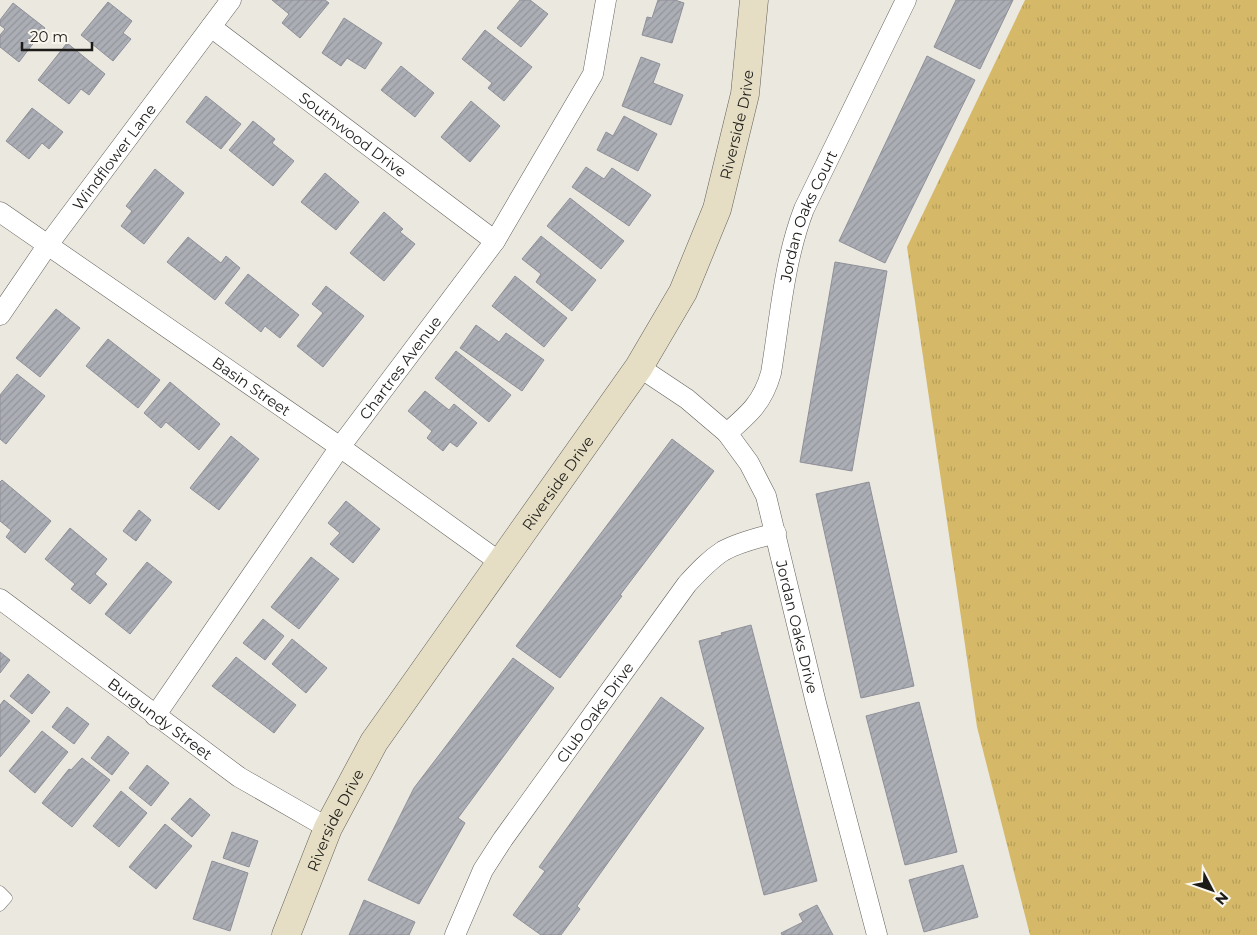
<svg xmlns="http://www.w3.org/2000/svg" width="1257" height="935" viewBox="0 0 1257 935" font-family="Montserrat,sans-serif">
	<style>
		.grass { fill: url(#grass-tufts) }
		.building { fill: url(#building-hatch); stroke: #8f9098 }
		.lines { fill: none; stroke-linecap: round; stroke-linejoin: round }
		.lane-casing { stroke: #63615a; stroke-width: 11 }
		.street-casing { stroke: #63615a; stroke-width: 21 }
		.secondary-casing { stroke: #63615a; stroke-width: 29 }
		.lane { stroke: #fff; stroke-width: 10 }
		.street { stroke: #fff; stroke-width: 20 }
		.secondary { stroke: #e6dec4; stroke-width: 28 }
		.labels { text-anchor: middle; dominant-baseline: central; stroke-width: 5; stroke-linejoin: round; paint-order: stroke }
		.street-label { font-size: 15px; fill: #1c1b18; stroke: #f9f6ee }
	</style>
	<defs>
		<pattern id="grass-tufts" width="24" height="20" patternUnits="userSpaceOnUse" patternTransform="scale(1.25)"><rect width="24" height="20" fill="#d5b968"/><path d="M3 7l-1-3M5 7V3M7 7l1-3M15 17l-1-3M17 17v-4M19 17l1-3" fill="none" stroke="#b69e59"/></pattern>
		<pattern id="building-hatch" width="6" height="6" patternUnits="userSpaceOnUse" patternTransform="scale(1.25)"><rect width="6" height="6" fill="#acaeb5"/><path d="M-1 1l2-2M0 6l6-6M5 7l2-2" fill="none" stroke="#93959b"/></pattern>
	</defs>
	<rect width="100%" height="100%" fill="#ebe8e0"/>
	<!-- grass -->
	<path class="grass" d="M1025,0H1257V935H1030L977,727L907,247Z"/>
	<!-- building -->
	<g class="building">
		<path d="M272,0H325L329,3L300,38L282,23L289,14Z"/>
		<path d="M520,0H530L548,14L521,47L497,28Z"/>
		<path d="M658,0H675L684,3L672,43L642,35L647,17L652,18Z"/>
		<path d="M956,0H1013L980,69L934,47Z"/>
		<path d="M108,2L132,21L123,33L131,39L113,61L81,35Z"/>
		<path d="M13,3L45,28L19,62L0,47V35L5,29L0,25V20Z"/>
		<path d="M344,18L382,43L365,69L347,58L341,66L322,53Z"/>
		<path d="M485,30L532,67L504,101L488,88L492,83L462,59Z"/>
		<path d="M67,43L105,74L89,95L81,89L69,104L38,80Z"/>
		<path d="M927,56L975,80L885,263L839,241Z"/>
		<path d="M641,57L660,64L653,83L683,95L671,125L622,106Z"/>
		<path d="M401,66L434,93L415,117L381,90Z"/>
		<path d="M206,96L241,124L221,149L186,122Z"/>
		<path d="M471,101L500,126L470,162L441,137Z"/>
		<path d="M32,108L63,132L49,149L42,143L29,159L6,141Z"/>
		<path d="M624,116L657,134L638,171L597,150L606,132L613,136Z"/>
		<path d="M253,121L275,139L272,143L294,161L273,186L229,150Z"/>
		<path d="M586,167L604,179L612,168L651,195L629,226L572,187Z"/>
		<path d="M155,169L184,193L144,244L121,226L132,211L126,206Z"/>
		<path d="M325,173L359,202L336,230L301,202Z"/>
		<path d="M570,198L624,241L601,269L547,226Z"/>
		<path d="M384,212L403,229L400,232L415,244L384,281L350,253Z"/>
		<path d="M541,236L596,280L572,311L536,282L541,274L522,259Z"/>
		<path d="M188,237L221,263L226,256L240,268L215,300L167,262Z"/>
		<path d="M835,262L887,271L852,471L800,462Z"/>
		<path d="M248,274L299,315L280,338L265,326L261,332L225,303Z"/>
		<path d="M515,276L567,318L544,347L492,306Z"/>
		<path d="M326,286L364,316L323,367L297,346L323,313L312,304Z"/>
		<path d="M56,309L80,328L40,377L16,358Z"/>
		<path d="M476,325L499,342L506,333L544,360L522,391L460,348Z"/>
		<path d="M108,339L160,380L138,408L86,366Z"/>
		<path d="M456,351L511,395L489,422L435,378Z"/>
		<path d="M17,374L45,396L6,444L0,439V395Z"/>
		<path d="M170,382L220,424L199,450L166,422L161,428L144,413Z"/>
		<path d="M425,391L449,410L454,404L477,423L457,447L450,442L443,451L427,438L432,431L408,411Z"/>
		<path d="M231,436L259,459L219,510L190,488Z"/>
		<path d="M672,439L714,471L620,595L622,596L560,678L516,646Z"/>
		<path d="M2,480L51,521L25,553L6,537L11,530L0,521V482Z"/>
		<path d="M869,482L914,686L861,698L816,494Z"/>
		<path d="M346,501L380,529L353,563L330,544L340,533L328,523Z"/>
		<path d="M139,510L151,520L136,541L123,531Z"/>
		<path d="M70,528L107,559L95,574L107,584L90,604L71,589L75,584L45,559Z"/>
		<path d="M311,557L339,579L299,629L271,607Z"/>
		<path d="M147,562L172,582L130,634L105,614Z"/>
		<path d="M263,619L284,636L265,660L243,643Z"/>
		<path d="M751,625L817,881L764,895L699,641L722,635L721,633Z"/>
		<path d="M292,639L327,668L306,693L272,664Z"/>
		<path d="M0,652L10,660L0,673Z"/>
		<path d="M236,657L296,705L274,733L212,686Z"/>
		<path d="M513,658L554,688L458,818L465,823L419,904L368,880L414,788Z"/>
		<path d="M28,674L50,692L32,714L10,696Z"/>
		<path d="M661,697L704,728L577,906L580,909L561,935H541L513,915L545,871L539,867Z"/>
		<path d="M4,700L30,721L0,757V705Z"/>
		<path d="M919,702L957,852L905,865L866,716Z"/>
		<path d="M67,707L89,724L74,744L52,727Z"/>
		<path d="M42,731L68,752L35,793L9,771Z"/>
		<path d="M108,736L129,753L112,775L91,758Z"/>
		<path d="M82,758L110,780L72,827L42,803L69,769L71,770Z"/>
		<path d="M147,765L169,783L151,806L129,788Z"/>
		<path d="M121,791L147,813L119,847L93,826Z"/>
		<path d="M190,798L210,815L192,837L171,819Z"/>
		<path d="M165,824L192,846L156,889L129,867Z"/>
		<path d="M232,832L258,841L249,867L223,858Z"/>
		<path d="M212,861L248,873L230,931L193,919Z"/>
		<path d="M963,865L978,917L924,932L909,880Z"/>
		<path d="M364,900L415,922L409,935H349Z"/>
		<path d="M817,905L833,935H782L781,933L803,922L799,914Z"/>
	</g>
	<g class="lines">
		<defs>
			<path id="lane" d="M0,891L7,898L0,906"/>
			<g id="street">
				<path id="s1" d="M211,27L495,241"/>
				<path id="s2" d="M0,212L340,447L501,563"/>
				<path id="s3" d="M0,315L47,246L231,0"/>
				<path id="s4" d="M639,367L687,399L727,433L749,463L766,496L816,703L877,935"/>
				<path id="s5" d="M727,433C749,414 763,402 771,373C780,318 784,261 804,209L906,0"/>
				<path id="s6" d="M0,599L239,777L328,828"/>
				<path id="s7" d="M155,716L340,447L495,241L593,74L606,0"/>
				<path id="s8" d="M455,935L483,870L503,839L687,584C698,572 709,560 723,551C739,542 758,538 776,533"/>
			</g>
			<g id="secondary">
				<path id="s9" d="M286,935L328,828L374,742L639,367L683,292L717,209L745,94L754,0"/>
			</g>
		</defs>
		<!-- lane casing -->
		<use href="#lane" class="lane-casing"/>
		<!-- street casing -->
		<use href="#street" class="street-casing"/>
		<!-- secondary casing -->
		<use href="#secondary" class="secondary-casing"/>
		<!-- lane -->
		<use href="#lane" class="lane"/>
		<!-- street -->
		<use href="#street" class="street"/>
		<!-- secondary -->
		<use href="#secondary" class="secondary"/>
	</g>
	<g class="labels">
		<!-- street labels -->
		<g class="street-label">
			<text stroke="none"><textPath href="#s9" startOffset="935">Riverside Drive</textPath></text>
			<text stroke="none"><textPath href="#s1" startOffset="178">Southwood Drive</textPath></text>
			<text stroke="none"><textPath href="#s3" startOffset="195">Windflower Lane</textPath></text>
			<text stroke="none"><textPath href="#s5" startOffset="238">Jordan Oaks Court</textPath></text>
			<text stroke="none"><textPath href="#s7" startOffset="426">Chartres Avenue</textPath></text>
			<text stroke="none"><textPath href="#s2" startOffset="306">Basin Street</textPath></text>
			<text stroke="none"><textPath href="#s9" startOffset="530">Riverside Drive</textPath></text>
			<text stroke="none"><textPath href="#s4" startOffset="319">Jordan Oaks Drive</textPath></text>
			<text stroke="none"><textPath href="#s8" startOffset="264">Club Oaks Drive</textPath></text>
			<text stroke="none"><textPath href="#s6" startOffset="200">Burgundy Street</textPath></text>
			<text stroke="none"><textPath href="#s9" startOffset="125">Riverside Drive</textPath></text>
		</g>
	</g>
	<!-- north arrow -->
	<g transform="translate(1212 890) rotate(131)" stroke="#f9f6ee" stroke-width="4" paint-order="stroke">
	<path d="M0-4L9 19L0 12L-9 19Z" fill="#1c1b18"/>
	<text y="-8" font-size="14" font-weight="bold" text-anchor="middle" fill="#1c1b18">N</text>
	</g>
	<!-- scale -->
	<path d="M22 42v8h70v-8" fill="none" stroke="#1c1b18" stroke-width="2.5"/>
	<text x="30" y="42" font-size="15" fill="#1c1b18" stroke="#f9f6ee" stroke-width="4" paint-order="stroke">20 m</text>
</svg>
